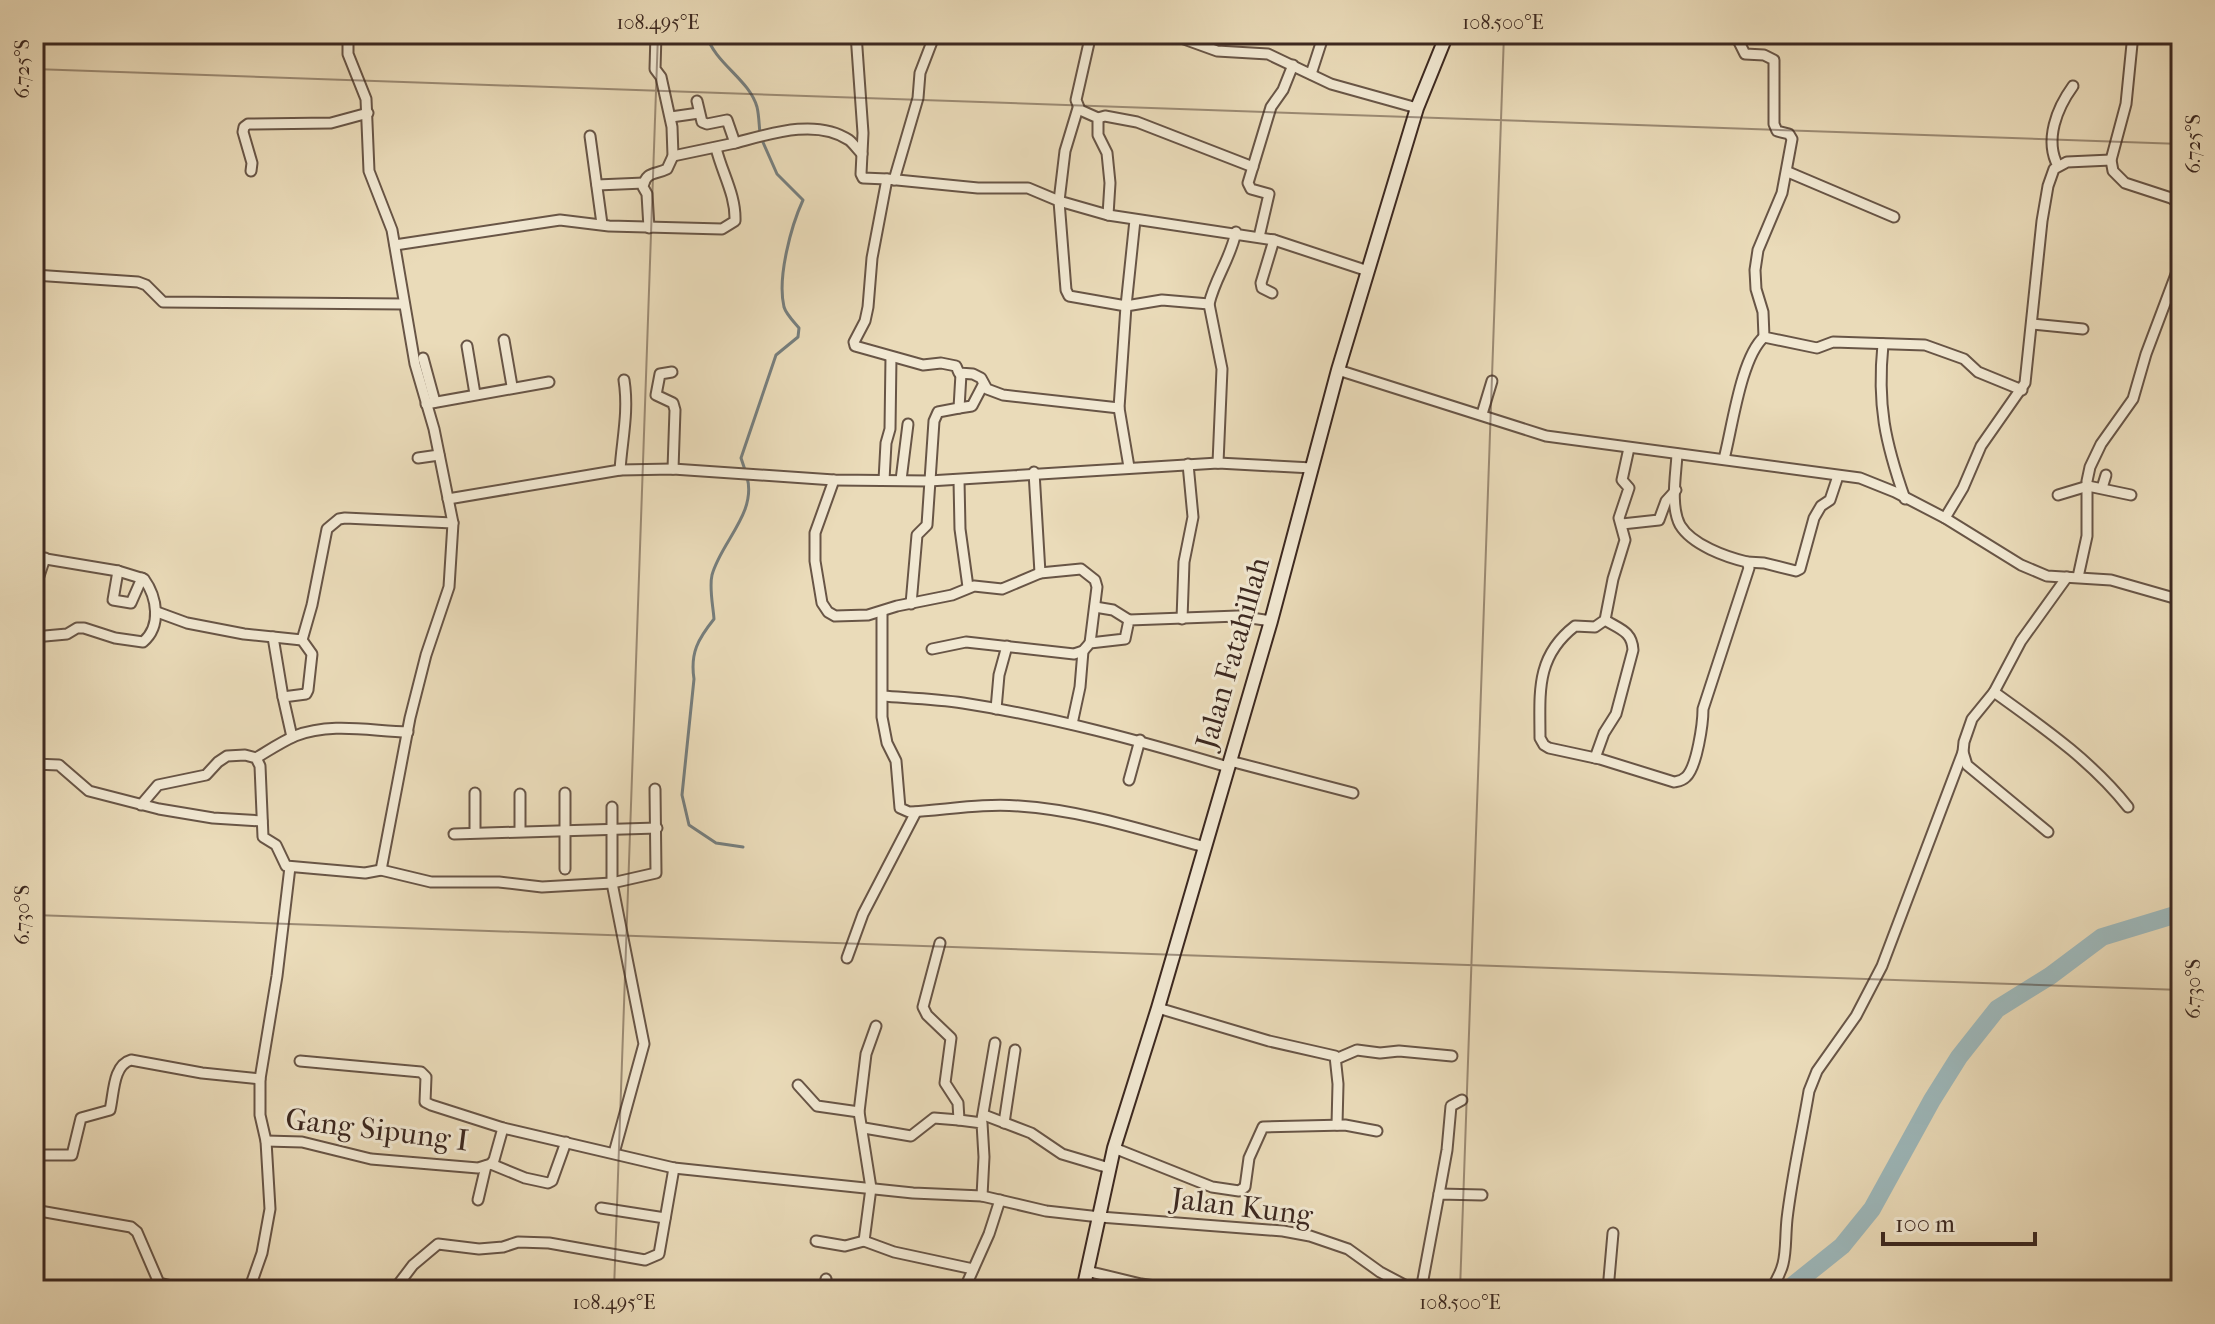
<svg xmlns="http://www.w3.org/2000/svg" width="2215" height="1324" viewBox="0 0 2215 1324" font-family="'IM FELL French Canon',serif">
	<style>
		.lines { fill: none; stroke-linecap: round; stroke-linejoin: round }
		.stream { stroke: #767e7d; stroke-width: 3 }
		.river { stroke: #9db8bb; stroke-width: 18 }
		.street-casing { stroke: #685546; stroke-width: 13 }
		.secondary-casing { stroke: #3c2820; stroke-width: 16 }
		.street { stroke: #f1e8d2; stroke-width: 9 }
		.secondary { stroke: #f1e8d2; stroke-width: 12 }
		.ticks { fill: none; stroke: #3c2820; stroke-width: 2; stroke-opacity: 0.45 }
		.labels { text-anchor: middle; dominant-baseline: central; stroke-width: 6; stroke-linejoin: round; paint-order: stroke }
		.street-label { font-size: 30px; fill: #3c2820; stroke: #f1e8d2 }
		.neatline { fill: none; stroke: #3c2820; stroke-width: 3 }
		.ticks-label { font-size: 20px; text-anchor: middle; fill: #3c2820 }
	</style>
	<rect width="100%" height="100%" fill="#eadbb9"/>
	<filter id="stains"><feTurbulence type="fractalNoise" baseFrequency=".0025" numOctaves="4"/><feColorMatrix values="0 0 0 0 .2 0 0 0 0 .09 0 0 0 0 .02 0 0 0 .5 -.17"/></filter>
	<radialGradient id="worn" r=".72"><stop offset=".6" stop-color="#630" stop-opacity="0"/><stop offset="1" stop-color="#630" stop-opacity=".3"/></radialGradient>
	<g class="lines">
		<!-- stream -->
		<g class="stream">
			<path d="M706,34C715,64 749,79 757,107C759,115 759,125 760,133"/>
			<path d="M745,470L741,458L776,355L798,337L799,328C794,322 786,314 784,307C777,278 791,226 803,200L777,174L762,140"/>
			<path d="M743,847L716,843L689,825L682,795L694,679C690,653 698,639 714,619C713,605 709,588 712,575C721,542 757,513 747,477"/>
		</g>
		<!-- river -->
		<path class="river" d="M1787,1290L1842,1246L1872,1209L1932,1100L1959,1057L1997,1009L2050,976L2102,937L2181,913"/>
		<defs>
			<g id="street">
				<path d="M348,34V54L366,99L369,171L392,230L415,364L434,429L453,523L449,587L426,655L410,718L381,870"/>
				<path d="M856,34L863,133L861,174L863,178L887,179"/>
				<path d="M1091,34L1076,100L1080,110L1098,118V135L1107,153L1110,183L1108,215"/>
				<path d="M1170,34L1217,51L1268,54L1331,84L1417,108"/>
				<path d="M1735,34L1745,54L1764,55L1774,60V124L1777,131L1789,134L1792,139L1782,193L1758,250L1755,270L1756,289L1763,312L1764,337L1817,348L1833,342L1925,345L1964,359L1978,372L2022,390"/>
				<path d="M2133,34L2126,104L2111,160L2113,171L2125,183L2171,198L2181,205"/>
				<path d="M1311,74L1324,34"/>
				<path d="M697,101L702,122L707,124L727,120L735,143C769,134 816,118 849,140C853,143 858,150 862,154"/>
				<path d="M1078,108L1065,151L1059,201L1066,290L1069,296L1126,306L1135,220"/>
				<path d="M671,117L699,113"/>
				<path d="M1098,118L1105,116L1137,122L1253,167"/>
				<path d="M590,136L602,224"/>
				<path d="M673,156L735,143"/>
				<path d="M2058,166C2044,140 2057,108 2073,86"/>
				<path d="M251,171L252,163L243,132L244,127L248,124L331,123L368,113"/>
				<path d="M1788,172L1894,217"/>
				<path d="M894,180L918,98L920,73L935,34"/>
				<path d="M597,185L644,183"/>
				<path d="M649,228L647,194L643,187C646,171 655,175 667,169L673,156L672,127L661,77L655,69L656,34"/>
				<path d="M1236,232C1230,260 1215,278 1209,304L1162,300L1126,306L1119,408L1003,395L987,389L981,378L973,374L959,373L956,366L941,363L923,365L855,346L854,342L865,321L868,307L872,258L887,179L978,188H1028L1059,201L1108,215L1274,240L1368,271"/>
				<path d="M1259,237L1269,194L1251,189L1248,183L1271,107L1283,90L1293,65"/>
				<path d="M395,245L560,220L609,226L722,229L735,221C736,195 722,173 716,148"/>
				<path d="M34,275L138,282L146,285L163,302L404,304"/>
				<path d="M1272,293L1262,288L1261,283L1274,240"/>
				<path d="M1209,304L1222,369L1218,463"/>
				<path d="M2032,324L2083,329"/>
				<path d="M504,340L512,386"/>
				<path d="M1883,344C1877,405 1885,442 1905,499"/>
				<path d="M467,346L475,394"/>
				<path d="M423,358L435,402"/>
				<path d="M1338,370L1546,436L1860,478L1895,492L1945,518L2021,565L2047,576L2111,580L2181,600"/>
				<path d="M672,372L660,374L656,395L673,403L675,410L673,469"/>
				<path d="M426,404L549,382"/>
				<path d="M959,408L972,406L983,385"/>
				<path d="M1119,408L1129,467"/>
				<path d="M1482,414L1492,381"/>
				<path d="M1629,448L1622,480L1629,488L1619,518L1625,540L1613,579L1605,620L1595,627L1575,626C1535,657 1540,693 1540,738L1544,745L1549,748L1600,759L1674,782C1679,781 1682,781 1686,777C1697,767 1703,723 1703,709L1749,568L1747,562C1726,557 1692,545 1680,525C1670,506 1676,475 1677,454"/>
				<path d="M418,458L439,455"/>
				<path d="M1724,459C1732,429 1741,357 1764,337"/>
				<path d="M620,470C622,439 629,412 624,380"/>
				<path d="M1034,472L1040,573L1081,569L1095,580L1097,587L1090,643"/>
				<path d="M834,480L815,533V561L822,603L828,612L835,616L868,615L897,606L952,595L974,586L1002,589L1040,573"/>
				<path d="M884,480L886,443L890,429L891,357"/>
				<path d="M901,480L908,424"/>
				<path d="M959,480L960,529L968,587"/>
				<path d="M2102,488L2106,475"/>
				<path d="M2058,495L2088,486L2131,495"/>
				<path d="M448,499L620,470L673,469L834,480L929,481L1218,463L1312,468"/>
				<path d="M1945,518L1963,488L1981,446L2025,383L2042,221L2048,186L2054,169L2067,162L2111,160"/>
				<path d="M1622,524L1659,520L1666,501L1676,490"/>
				<path d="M34,557L118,571L144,579C157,597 162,626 143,642L115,638L84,628H77L67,634L34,637"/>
				<path d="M1747,562L1764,563L1796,571L1800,569L1814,518L1821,506L1830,500L1838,476"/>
				<path d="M118,571L113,600L131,603L142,578"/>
				<path d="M2078,577L2087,536V481L2090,467L2101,444L2133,399L2146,354L2181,261"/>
				<path d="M34,591L45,558"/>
				<path d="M911,604L917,535L927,525L934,421L938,412L959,408L961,374"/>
				<path d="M1095,607L1113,610L1129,620"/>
				<path d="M157,612L187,623L244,634L302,640L312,605L327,529L339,519L345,518L453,523"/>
				<path d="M882,612V717L887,743L896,761L900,808L909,812C946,810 983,803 1019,806C1082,810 1145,831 1205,847"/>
				<path d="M1182,619L1184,562L1193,517L1188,464"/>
				<path d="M273,637L283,697"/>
				<path d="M932,649L966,642L1074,654L1083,651L1090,643L1125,639L1129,620L1238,616L1271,621"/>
				<path d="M1994,692C2041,726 2091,760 2128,807"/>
				<path d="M883,696C909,698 937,699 963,703C1053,717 1141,741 1228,767"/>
				<path d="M996,709L999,675L1007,646"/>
				<path d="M1072,724L1080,687L1083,651"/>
				<path d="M292,737L283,697L306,694L308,690L312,654L302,640"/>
				<path d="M256,758C268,751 281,742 295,736C331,722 370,731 408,732"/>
				<path d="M1595,758L1604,733L1616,714L1633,650C1632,631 1619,629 1605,620"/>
				<path d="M1230,761L1353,793"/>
				<path d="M34,764L59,765L89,791L159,809L213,818L262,821"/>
				<path d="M1129,780L1140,740"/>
				<path d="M565,793V869"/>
				<path d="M141,805L158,785L206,775L218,762L227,756L245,755L256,758L260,766L263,837L276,845L286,866L365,873L381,870L431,882H499L542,887L612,883L656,873L655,789"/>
				<path d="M612,807V883L644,1044L614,1153"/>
				<path d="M520,831V794"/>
				<path d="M475,832V793"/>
				<path d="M2048,832L1967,765L1963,752L1964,742L1972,719L1994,692L2021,641L2067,577"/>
				<path d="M454,834L657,828"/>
				<path d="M940,943L923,1007L927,1015L951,1038L945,1083L958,1103L959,1120L982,1123L984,1157L982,1196"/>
				<path d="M847,958L863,914L916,812"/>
				<path d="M1158,1008L1269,1041L1335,1056L1338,1084L1337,1125"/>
				<path d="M876,1026L866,1054L859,1112L871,1188L864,1241L894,1252L973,1269"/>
				<path d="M1336,1059L1357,1050L1380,1053L1399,1051L1452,1056"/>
				<path d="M300,1061L421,1072L426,1077L425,1102L431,1105L503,1128L674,1168L913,1193L982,1196L1046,1211L1100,1217L1283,1231L1310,1236L1348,1249L1380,1272L1414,1290"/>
				<path d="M798,1085L817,1106L859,1112"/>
				<path d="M984,1115L1031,1133L1062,1154L1109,1168"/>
				<path d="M982,1119L995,1043"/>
				<path d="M1004,1123L1015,1050"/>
				<path d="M864,1128L911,1136L934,1118L959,1120"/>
				<path d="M266,1141L302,1142L371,1159L478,1168L491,1164L494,1160L503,1128"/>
				<path d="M1114,1148L1212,1187L1239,1191L1245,1187L1249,1158L1263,1127L1345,1125L1377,1131"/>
				<path d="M34,1155H72L81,1118L110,1110C114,1093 113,1065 131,1060L202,1073L260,1079"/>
				<path d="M491,1164L525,1178L548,1183L552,1181L566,1142"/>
				<path d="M1439,1194L1447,1150L1451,1106L1462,1100"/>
				<path d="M478,1200L486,1166"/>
				<path d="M601,1208L665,1218"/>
				<path d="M34,1210L131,1227L137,1232L159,1283L189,1290"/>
				<path d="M816,1241L845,1246L864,1241"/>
				<path d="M1087,1271L1141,1284L1183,1290"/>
				<path d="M249,1290L262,1253L270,1209L266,1141L260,1115V1079L277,976L290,867"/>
				<path d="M394,1290L413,1265L438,1244L479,1249L503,1247L518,1242L549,1243L645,1260L659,1254L674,1168"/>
				<path d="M824,1290L826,1279"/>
				<path d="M964,1290L989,1234L1000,1200"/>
				<path d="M1421,1290L1439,1194L1482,1195"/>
				<path d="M1608,1290L1613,1233"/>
				<path d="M1770,1290C1789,1264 1784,1249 1787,1219C1792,1176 1802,1133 1809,1091L1817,1071L1856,1016L1882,966L1963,752"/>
			</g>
			<path id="secondary" d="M1083,1290L1114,1148L1158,1008L1271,621L1338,370L1417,108L1447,34"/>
		</defs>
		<!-- street casing -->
		<use href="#street" class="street-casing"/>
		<!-- secondary casing -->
		<use href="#secondary" class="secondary-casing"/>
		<!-- street -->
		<use href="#street" class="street"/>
		<!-- secondary -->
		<use href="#secondary" class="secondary"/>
	</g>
	<!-- ticks -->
	<path class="ticks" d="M34,69L2181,144M34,915L2181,990M614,1290L658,34M1460,1290L1504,34"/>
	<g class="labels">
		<!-- street labels -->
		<g class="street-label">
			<text transform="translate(1233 653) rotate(-74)">Jalan Fatahillah</text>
			<text transform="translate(377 1130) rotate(7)">Gang Sipung I</text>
			<text transform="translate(1242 1207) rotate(7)">Jalan Kung</text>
		</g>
	</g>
	<!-- margin -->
	<rect width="2215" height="1324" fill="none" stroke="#eadbb9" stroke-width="88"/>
	<!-- scale -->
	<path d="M1883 1232v12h152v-12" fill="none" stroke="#3c2820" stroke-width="4"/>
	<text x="1895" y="1232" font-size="24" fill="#3c2820" stroke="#f1e8d2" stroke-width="6" paint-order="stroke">100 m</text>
	<rect x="44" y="44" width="2127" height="1236" class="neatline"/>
	<g class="ticks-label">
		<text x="658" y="29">108.495°E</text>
		<text x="1503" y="29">108.500°E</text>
		<text transform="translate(22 69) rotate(-90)" y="7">6.725°S</text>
		<text transform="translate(2193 144) rotate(-90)" y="7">6.725°S</text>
		<text transform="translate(22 915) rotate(-90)" y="7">6.730°S</text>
		<text transform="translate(2193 989) rotate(-90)" y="7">6.730°S</text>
		<text x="614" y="1309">108.495°E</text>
		<text x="1460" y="1309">108.500°E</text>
	</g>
	<rect width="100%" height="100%" filter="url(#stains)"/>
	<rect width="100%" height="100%" fill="url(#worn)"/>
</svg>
